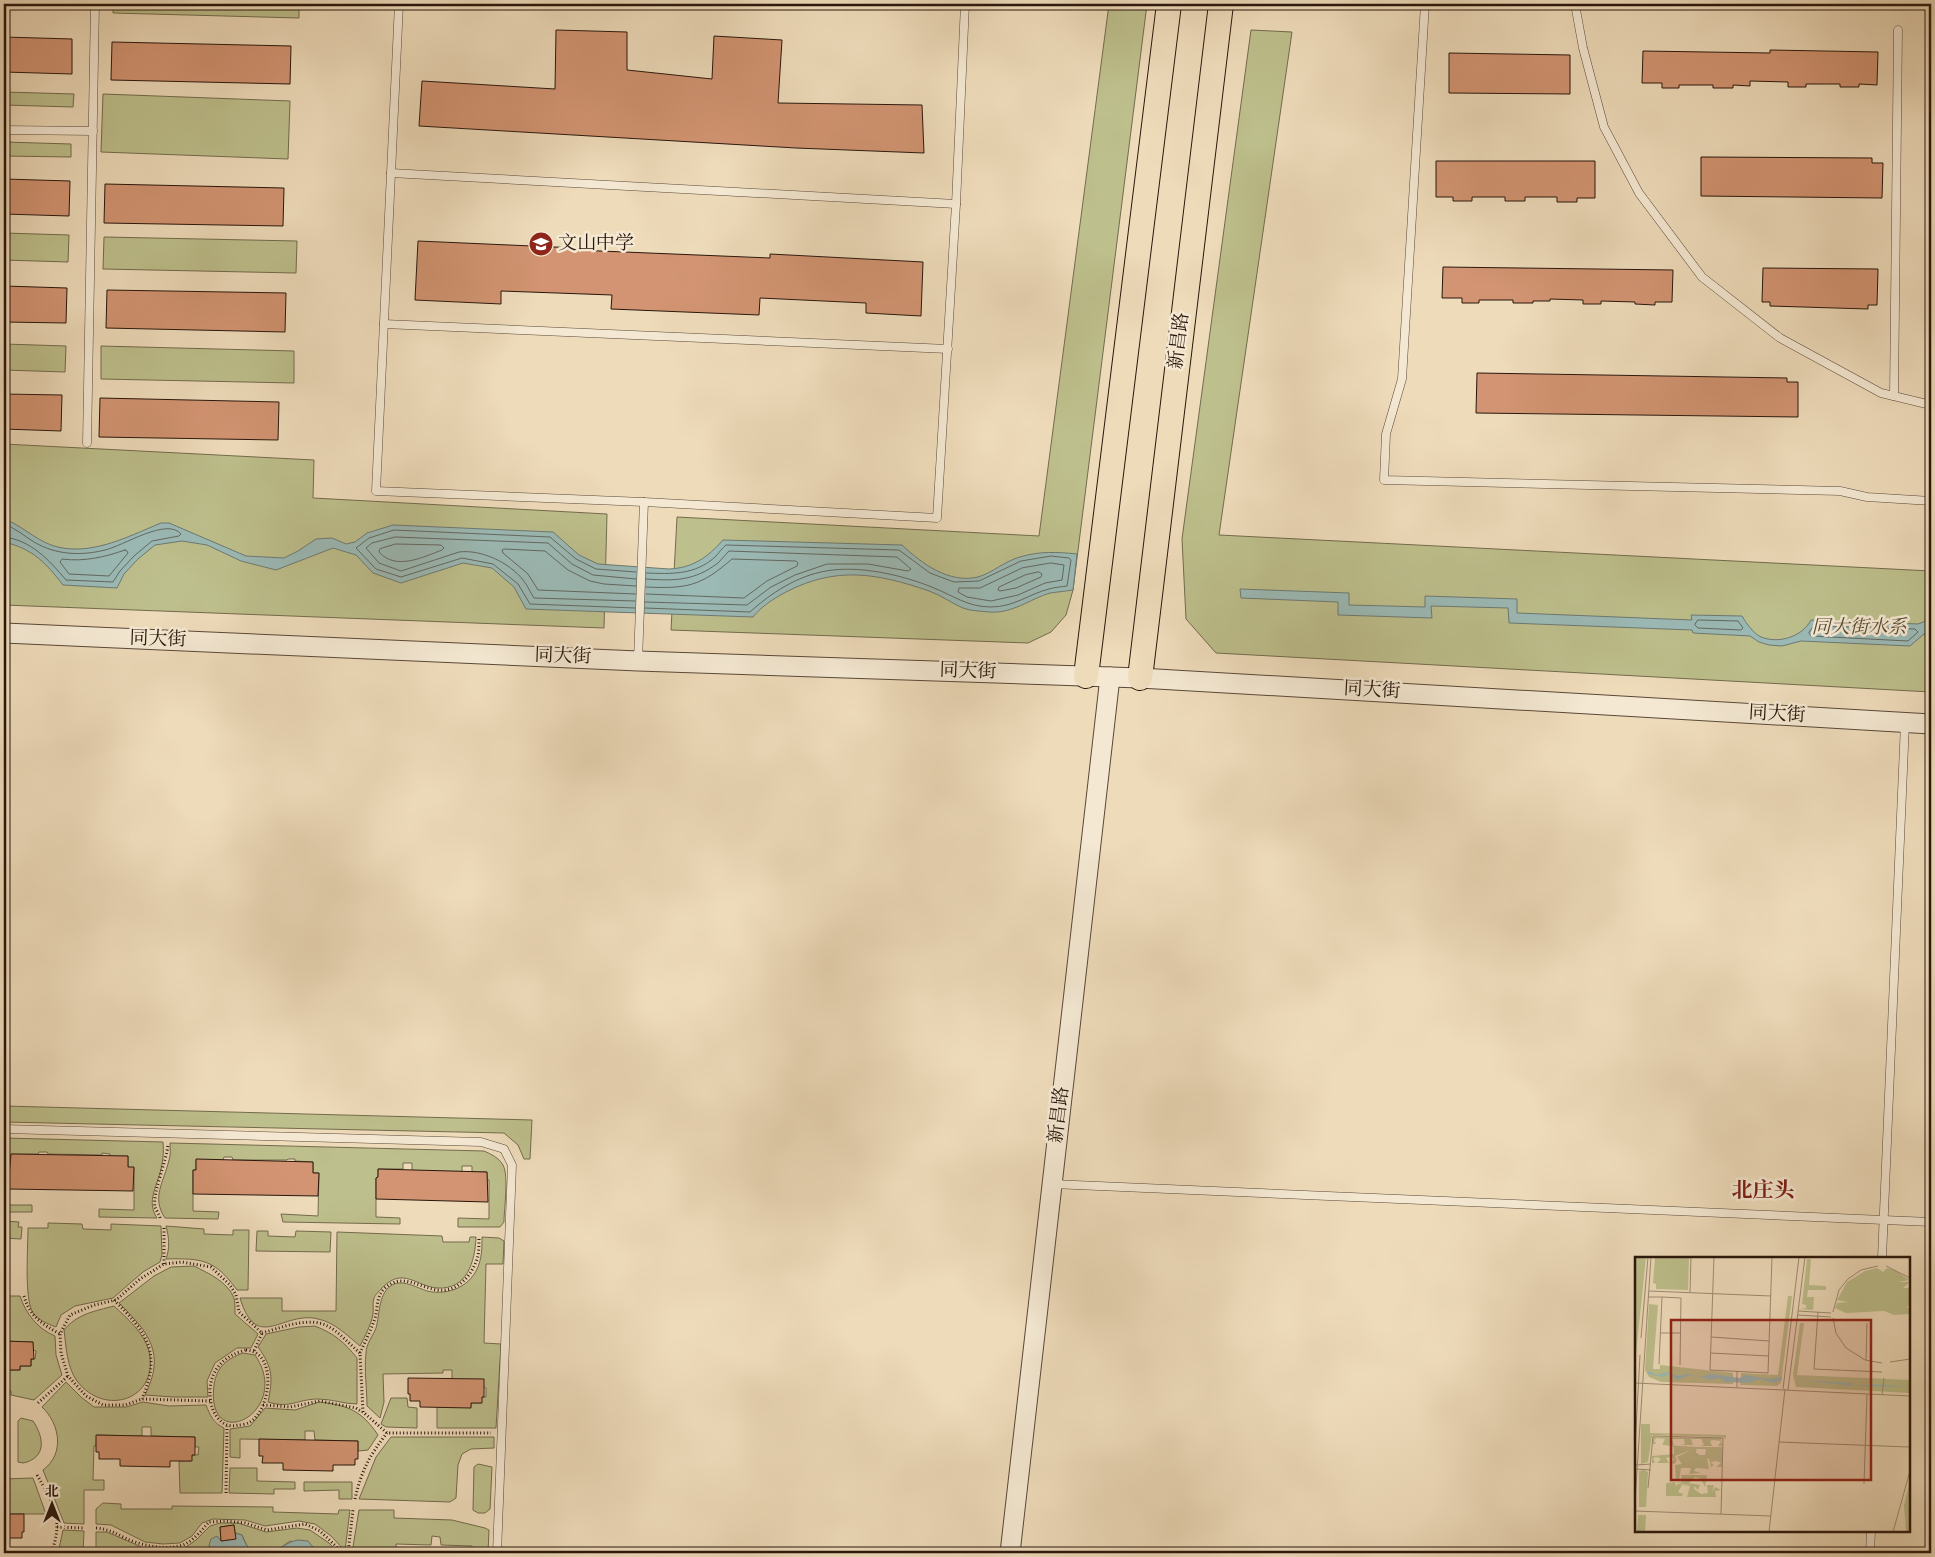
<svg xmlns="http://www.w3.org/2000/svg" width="1935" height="1557" viewBox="0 0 1935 1557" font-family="'Sorts Mill Goudy','Noto Serif SC',serif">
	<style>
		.green { fill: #bdbf8c; stroke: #736b4c }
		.water { fill: #9bbab6; stroke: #6d7972 }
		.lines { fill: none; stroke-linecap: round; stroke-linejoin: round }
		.shore { stroke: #626861; stroke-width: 1 }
		.building { fill: #d29472; stroke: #29170c }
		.service-casing { stroke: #5a4838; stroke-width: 9 }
		.tertiary-casing { stroke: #5a4838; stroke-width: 21 }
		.primary-casing { stroke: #29170c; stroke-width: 26 }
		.path { stroke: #29170c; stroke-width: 3; stroke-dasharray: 1 2.5; stroke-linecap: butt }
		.service { stroke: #f4e8d2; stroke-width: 8 }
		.tertiary { stroke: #f4e8d2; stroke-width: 19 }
		.primary { stroke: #eedbba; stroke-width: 24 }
		.labels { text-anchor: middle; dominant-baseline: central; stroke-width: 5; stroke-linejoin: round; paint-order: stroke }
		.poi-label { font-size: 19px; fill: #29170c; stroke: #f4e8d2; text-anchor: start }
		.street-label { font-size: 19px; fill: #29170c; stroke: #f4e8d2 }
		.park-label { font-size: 19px; font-style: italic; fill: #554932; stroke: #f4e8d2 }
		.quarter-label { font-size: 21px; font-weight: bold; fill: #7a1f14; stroke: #f4e8d2 }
		.inset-road { fill: none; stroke: #9f8d74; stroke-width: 1 }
		.view { fill: #8f2418; fill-opacity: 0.15; stroke: #8f2418; stroke-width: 2.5 }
		.inset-edge { fill: none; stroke: #29170c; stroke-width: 2.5 }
	</style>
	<rect width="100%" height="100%" fill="#eedbba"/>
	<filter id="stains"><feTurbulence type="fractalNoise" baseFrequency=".004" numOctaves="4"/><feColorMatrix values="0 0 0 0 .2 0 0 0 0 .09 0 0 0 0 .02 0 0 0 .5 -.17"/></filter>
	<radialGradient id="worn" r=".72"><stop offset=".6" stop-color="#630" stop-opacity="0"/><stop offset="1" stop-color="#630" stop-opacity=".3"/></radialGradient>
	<!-- green -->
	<g class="green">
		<path d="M113,4H299V18L113,13Z"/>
		<path d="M1109,4H1147L1073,590L1066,615L1051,632L1028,643L671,630L677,517L1039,536Z"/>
		<path d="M1251,30L1292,32L1219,535L1931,571V692L1216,653L1186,619L1182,539Z"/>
		<path d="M4,92L74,94L73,107L4,105Z"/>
		<path d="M103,94L290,101L288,159L101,152Z"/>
		<path d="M4,142L71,144V157L4,156Z"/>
		<path d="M4,233L69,235L68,262L4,260Z"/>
		<path d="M104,237L297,241L296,273L103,269Z"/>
		<path d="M4,344L66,346L65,372L4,370Z"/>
		<path d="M101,346L294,351V383L101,379Z"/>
		<path d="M4,444L314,460L313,498L607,514L604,628L4,605Z"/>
		<path d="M4,1106L532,1120L530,1159H524L518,1145L504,1133L4,1122Z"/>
		<path d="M4,1138L163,1142C164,1152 163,1160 161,1169C157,1187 146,1201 157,1218L99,1217V1209L134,1210V1168L128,1167V1156H110V1154L102,1153V1155L48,1154L47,1152H39L38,1154H11L10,1165H9L7,1205H32V1212H4Z"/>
		<path d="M170,1143L484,1151C491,1154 499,1158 503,1165C509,1176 504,1209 504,1222L500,1227H458V1218L489,1219V1180L487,1179V1172H472V1166H462V1172L412,1171V1163H403V1169H378V1177L376,1178V1217L400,1218V1224L283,1222L281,1214L318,1216L319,1173H313V1162L295,1161V1159H288L287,1160H233L232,1157H224L223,1160H196V1170H193V1211L219,1212L218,1219L165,1218C151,1197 164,1182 169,1160C171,1155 170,1149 170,1143Z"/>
		<path d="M4,1221L19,1222L18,1227H22L21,1239L4,1238Z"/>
		<path d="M48,1223L82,1224L83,1229L111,1230V1224L161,1226L162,1255L160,1262L143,1272L113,1298L75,1306L61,1315L56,1327C48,1324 38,1320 33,1313C24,1299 28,1246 28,1228H48Z"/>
		<path d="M166,1226L204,1229V1234L233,1235V1230H249L248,1290H237C215,1260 203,1258 166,1259C170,1248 169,1237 166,1226Z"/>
		<path d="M257,1231H268V1236L295,1237L296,1231L331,1232L330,1252L256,1251Z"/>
		<path d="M337,1232L442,1236L443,1242H469L470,1237H476C475,1262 467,1290 437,1288C416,1286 403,1267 383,1287C381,1289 375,1295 374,1298C372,1303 374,1309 373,1314C371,1325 365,1336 360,1346C348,1336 334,1322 318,1319C283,1310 257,1354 240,1298H282V1311H336Z"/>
		<path d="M482,1237L499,1238L504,1241L503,1264H486L484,1343L501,1344L496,1428H437V1407H471V1403H481L482,1397H486V1388L452,1379V1370H443V1373L383,1374L384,1402L380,1418L367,1406C367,1389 364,1370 366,1353C366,1344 373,1336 376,1328C380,1314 378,1291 394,1284C404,1280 418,1288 427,1291C449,1296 472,1286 479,1264C482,1255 482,1246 482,1237Z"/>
		<path d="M194,1266C208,1273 228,1282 234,1298C235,1303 235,1309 235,1314L258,1334L251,1348H237L215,1363L207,1381L208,1397H173L145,1395C166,1353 149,1333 119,1303L154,1276L171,1267Z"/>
		<path d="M4,1296H20C26,1314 38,1329 55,1336L56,1355L62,1375L34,1400L11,1395V1391H4V1370H20V1366H31V1359H35L36,1351L33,1350V1342L4,1341Z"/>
		<path d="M114,1306C128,1319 144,1333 149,1351C160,1399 105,1418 77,1381C67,1368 66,1346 64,1330C77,1314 95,1311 114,1306Z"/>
		<path d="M315,1326C335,1334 344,1342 357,1358V1404C344,1404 332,1399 318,1399C298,1399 290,1409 268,1402C273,1378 273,1368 258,1347L266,1334L299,1327Z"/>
		<path d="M243,1353L255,1355C294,1412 205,1457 214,1385C217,1366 227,1359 243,1353Z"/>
		<path d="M66,1382L81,1397L94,1407H126L143,1402L169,1406L206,1405C210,1415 213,1423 224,1428L222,1493H180L179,1461H191L192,1455H198L199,1447H195V1437L151,1436V1427H142V1436L97,1435L96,1446H94L93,1480H104V1490H84V1524L64,1523L43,1470C65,1454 60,1424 42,1407Z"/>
		<path d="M391,1398H407L408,1407L417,1408V1428L386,1427L381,1424Z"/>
		<path d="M319,1402C348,1405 362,1411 378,1435L368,1450L358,1451V1441L315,1440L314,1431H305V1440L240,1439V1458L230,1457V1429L250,1426L265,1408L295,1410Z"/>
		<path d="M21,1418L33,1421C44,1437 47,1458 23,1463L18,1462V1421Z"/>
		<path d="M391,1437H494V1448L471,1449L462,1454L458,1465L456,1498L450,1502L359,1499L376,1457Z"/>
		<path d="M478,1464L492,1467L490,1509L485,1513H478L473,1510L474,1467Z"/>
		<path d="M230,1468H257V1481L295,1482V1489H274V1494L229,1493Z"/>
		<path d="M33,1478L46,1514H4V1479Z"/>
		<path d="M304,1482H352V1499H339V1490L304,1491Z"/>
		<path d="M103,1503L121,1504V1509H172V1506L273,1507V1512L338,1514L339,1510H350L345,1551L331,1536L315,1524L299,1521L265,1526L245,1520L213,1519L202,1523L192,1536L180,1543L163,1544L145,1542L111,1525L96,1524V1509Z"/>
		<path d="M359,1510H394V1518L452,1520L485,1528L489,1530L488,1553H472V1546L441,1545L440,1537L432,1536L431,1545L396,1544V1553H352Z"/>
		<path d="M220,1523H238L266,1532L297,1528L310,1530L329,1543L338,1553H318L317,1550L290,1541L275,1552L255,1553L247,1546L242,1535L235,1533L234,1525L220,1527L221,1541L209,1545L214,1553H96V1532H107L144,1548L166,1550L183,1549L196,1540L210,1526Z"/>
		<path d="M63,1530L84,1531L83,1553H58Z"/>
	</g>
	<!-- water -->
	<g class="water">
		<path d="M4,519C21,525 33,538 51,545C88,558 127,537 161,523H169L246,556L284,558L298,551L316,539L332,538L346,544L355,542L367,533L393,525L553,532L579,555L598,564L669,569C693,568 708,557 723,540L902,545C921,563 949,584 978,577C992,573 1005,561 1020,557C1039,551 1058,552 1077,554L1073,590C1066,591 1058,592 1050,593C1030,599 1012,614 989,612C981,611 970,611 963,608C951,603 941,595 929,591C877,573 836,566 786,592C773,599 762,606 753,617L526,609L514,587L492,568L463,563L401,583L373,573L356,555L333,548L276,570L241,561L207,545L182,541L155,545L138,559L124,574L117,588L63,585C45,562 33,549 4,542Z"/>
		<path d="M1240,589L1349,593V605L1425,607V596L1517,599V613L1692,620L1691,615L1742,616C1746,623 1754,634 1761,637C1779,644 1802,637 1811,620L1918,624L1931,619V634H1924L1910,646L1801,641L1782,646L1769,645L1759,642L1750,636L1693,633L1692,630L1509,623L1508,608L1431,606L1432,618L1338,615V602L1241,598Z"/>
		<path d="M235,1533L242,1535C245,1543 249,1553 259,1553H214L209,1545L211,1539L217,1536L221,1541L235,1539Z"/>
		<path d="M298,1540L308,1541L318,1553H266C279,1551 286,1542 298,1540Z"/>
	</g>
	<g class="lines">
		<!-- shore -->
		<g class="shore">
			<path d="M4,524C15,528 23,535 34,542C56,555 81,556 105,550C123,546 167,517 181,534L179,536L152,541L134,556L120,571L113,582L66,580C49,560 31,540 4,537"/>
			<path d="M396,544L441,545L444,548L442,550C423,557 396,571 379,552L380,549Z"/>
			<path d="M125,550L127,551L128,553L109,576L69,574L60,562L62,559C84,562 105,557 125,550Z"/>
			<path d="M1051,563L1064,565L1062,580L1045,583L1018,595L991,601L967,597L958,592L959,588H980L1022,568Z"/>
			<path d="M1039,572L1042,574L1041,577L1016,588L1000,591L998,590L999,587L1025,575Z"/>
			<path d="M636,594L538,590L528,574L503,553L502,550L504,549L545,551L568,570L590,581L604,584L636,586"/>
			<path d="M646,594L744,598L767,581L797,566L798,563L796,561L732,559C701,586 687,589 646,587"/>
			<path d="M635,601L534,598C530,592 528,586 523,580C510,563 481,549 459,552L401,571L379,563L366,548L372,543L395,537L548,543L572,564L593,575L636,579"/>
			<path d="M645,602L747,605L771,587L795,575L827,564H868L908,571L911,569L897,557L729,551C725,555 722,559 718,563C694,581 675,581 646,579"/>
			<path d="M635,608L530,604L518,584L493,564L462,558L401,577L376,569L356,548L369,538L394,530L550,537L576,559L596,569L636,572"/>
			<path d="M645,608L750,612C771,593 797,576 826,571C859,565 903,575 934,588C954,596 968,607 991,607C1014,607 1029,594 1049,589C1055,587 1061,587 1067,586L1071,560L1069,558L1051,556L1021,561L979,581L954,582L930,573L899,550L726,545C722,548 719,553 715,557C695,575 672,574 646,573"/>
			<path d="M1698,620L1738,621L1743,628L1741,630L1698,628L1695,625Z"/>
			<path d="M1814,626L1915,629L1918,632L1908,641L1811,636L1809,633Z"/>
		</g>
	</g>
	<!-- building -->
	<g class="building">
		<path d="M556,30L627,32V70L712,79L714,36L782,40L778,103L922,105L924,153L796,148L419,126L422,81L555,89Z"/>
		<path d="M4,37L72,39V74L4,72Z"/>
		<path d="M112,42L291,46L290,84L111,80Z"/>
		<path d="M1770,50L1878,52L1877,85L1859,84V87H1840V84H1806V87H1788V82L1750,81V86L1733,85V88H1713V85H1679V88H1662V83H1642L1643,51L1770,53Z"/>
		<path d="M1449,53L1570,55V94L1449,93Z"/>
		<path d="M1701,157L1872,158V163H1883L1882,198L1701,196Z"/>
		<path d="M1436,161H1595V198H1577V202H1557V197H1525V201H1505V197H1472V201H1453V197H1436Z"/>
		<path d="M4,179L70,181L69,216L4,214Z"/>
		<path d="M105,184L284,188L283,226L104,223Z"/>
		<path d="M418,241L577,248L576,250L770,258V254L923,262L921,316L866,313V303L760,298L759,315L611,309L612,295L501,291V304L415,300Z"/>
		<path d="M1443,267L1673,270L1672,302H1655V305L1635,304V302L1601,301V304H1583V300L1550,299V301H1533V303H1513V300H1479V303H1462V298H1442Z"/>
		<path d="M1763,268L1878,269L1877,305H1868V309L1770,306V302H1762Z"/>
		<path d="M4,286L67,288L66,323L4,322Z"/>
		<path d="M107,290L286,293L285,332L106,328Z"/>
		<path d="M1477,373L1787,378V382H1798V417L1476,413Z"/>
		<path d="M4,394L62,395L61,431L4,429Z"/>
		<path d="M100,398L279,402L278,440L99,437Z"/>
		<path d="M11,1154L128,1156V1167H134L133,1191L8,1189Z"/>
		<path d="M196,1159L313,1162V1173H319L318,1196L193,1194V1170H196Z"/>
		<path d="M378,1169L487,1172L488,1202L376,1199V1178L378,1177Z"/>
		<path d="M4,1341L33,1342L34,1359H31V1366H20V1370H4Z"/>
		<path d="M408,1378L484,1379V1397H482V1403H471V1408L420,1407V1401H410V1394H408Z"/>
		<path d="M96,1435L195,1437V1455H192V1461H170V1467L120,1466V1459H99V1452H96Z"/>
		<path d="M259,1439L358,1441V1459H355V1465H333V1471L283,1470V1463H262L263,1456H259Z"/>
		<path d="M4,1514H24V1532H22V1538H4Z"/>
		<path d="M234,1525L236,1539L221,1541L220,1527Z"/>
	</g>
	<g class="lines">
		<defs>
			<g id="service">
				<path d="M399,4L376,491L644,502L937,518L956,204L965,4"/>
				<path d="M1425,4L1402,379L1386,434L1384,480L1840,491L1867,497L1931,501"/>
				<path d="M1575,4L1583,48L1604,127L1639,193L1702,277L1780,338L1881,393L1931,405"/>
				<path d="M4,130L93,131"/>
				<path d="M391,173L956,204"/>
				<path d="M384,324L948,349"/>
				<path d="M1894,396L1898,30"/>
				<path d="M87,443L95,4"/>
				<path d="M638,660L644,502"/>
				<path d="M4,1129L481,1142L504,1149L512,1165L497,1553"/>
				<path d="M1052,1184L1931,1222"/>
				<path d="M1882,1258L1905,723"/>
				<path d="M1870,1553L1871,1531"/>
			</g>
			<g id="tertiary">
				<path d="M4,633L638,661L1140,678L1931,724"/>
				<path d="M1010,1553L1110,677"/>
			</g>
			<g id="primary">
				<path d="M1086,676L1169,4"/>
				<path d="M1140,678L1221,4"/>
			</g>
		</defs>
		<!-- service casing -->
		<use href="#service" class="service-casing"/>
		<!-- tertiary casing -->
		<use href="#tertiary" class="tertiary-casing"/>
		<!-- primary casing -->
		<use href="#primary" class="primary-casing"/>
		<!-- path -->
		<g class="path">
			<path d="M160,1218C159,1214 156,1210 155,1207C152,1194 167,1160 168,1144"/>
			<path d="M164,1264V1226"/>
			<path d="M24,1296C30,1317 42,1324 60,1334"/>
			<path d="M114,1300C147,1333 162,1352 142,1399"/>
			<path d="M262,1333C280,1328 304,1318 323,1324C337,1329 349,1344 360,1353L363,1412L387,1433H491"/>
			<path d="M246,1350C278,1352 271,1410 250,1422C247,1424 241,1425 238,1425C230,1427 223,1425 218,1418C211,1410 210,1400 210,1389C212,1367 226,1355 246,1350Z"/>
			<path d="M360,1353C365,1342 371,1330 375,1318C378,1308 376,1297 384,1289C401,1272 418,1287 437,1290C458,1293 473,1274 478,1256C479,1250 479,1243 479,1237"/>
			<path d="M210,1401L142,1399L125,1405H103L86,1396L68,1376L61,1353L60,1334L70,1315L94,1305L116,1300L140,1279L164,1264L182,1262L211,1267L230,1285L236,1295L239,1312L262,1333L254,1351"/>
			<path d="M38,1403L68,1376"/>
			<path d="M263,1405L290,1407L320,1401L356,1408L362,1412"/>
			<path d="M37,1475C54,1504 64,1521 51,1553"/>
			<path d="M226,1493L227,1426"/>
			<path d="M355,1499C361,1471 370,1455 387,1433"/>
			<path d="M57,1527L84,1528"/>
			<path d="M96,1528C108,1529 115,1533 125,1538C140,1545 162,1550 179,1546C191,1544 201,1531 209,1522L225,1521L245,1523L267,1530L305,1524L320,1531L343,1553"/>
			<path d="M348,1553L353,1510"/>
		</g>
		<!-- service -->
		<use href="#service" class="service"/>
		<!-- tertiary -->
		<use href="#tertiary" class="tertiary"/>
		<!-- primary -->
		<use href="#primary" class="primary"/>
	</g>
	<!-- icons -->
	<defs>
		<symbol id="school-disc" viewBox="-11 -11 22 22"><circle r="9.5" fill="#8f2418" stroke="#f4e8d2"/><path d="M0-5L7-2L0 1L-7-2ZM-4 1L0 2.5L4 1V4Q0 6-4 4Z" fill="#fff"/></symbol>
	</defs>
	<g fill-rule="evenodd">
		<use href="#school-disc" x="527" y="230" width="28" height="28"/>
	</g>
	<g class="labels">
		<!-- poi labels -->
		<g class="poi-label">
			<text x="558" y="244">文山中学</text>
		</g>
		<!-- street labels -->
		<g class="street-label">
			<text transform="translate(1180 341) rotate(-83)">新昌路</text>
			<text transform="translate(158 640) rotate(2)">同大街</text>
			<text transform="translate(563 657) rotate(2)">同大街</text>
			<text transform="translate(968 672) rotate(2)">同大街</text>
			<text transform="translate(1372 691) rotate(3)">同大街</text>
			<text transform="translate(1777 715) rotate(3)">同大街</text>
			<text transform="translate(1060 1115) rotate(-83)">新昌路</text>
		</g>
		<!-- park labels -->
		<g class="park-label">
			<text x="1859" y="628">同大街水系</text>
		</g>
		<!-- quarter labels -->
		<g class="quarter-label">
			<text x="1763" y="1192">北庄头</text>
		</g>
	</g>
	<!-- overview -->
	<g transform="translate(1635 1257)">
		<rect width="275" height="275" fill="#eedbba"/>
		<path d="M0,0H11L0,107ZM20,0H54L53,33L21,32V27L18,26ZM172,2H176L174,28L191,29V33H173L172,40H179L178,53L165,52L171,51V48L167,47ZM242,11L248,15L252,11L260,13L274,23L263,25H275L268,31H275V49L271,50L275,52V57L259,58L249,54L211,56L200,51L202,46L213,45L202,43L212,25L230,14ZM153,39H157L146,126L142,129L105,128L106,116L143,118ZM14,47L23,48L18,112H25V108L98,116V127L26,125L14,120L10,113ZM165,66H169L162,118L275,123V136L161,130L158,118ZM6,167H15V176L91,178V182L88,180L17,178L13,205L6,207ZM18,180L86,181L87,189H83L86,184L78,183L75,184L77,189H65L69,188L66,182H56L58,188H46L50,187L49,182H37L39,188H27L30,182L22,181L19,183L21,187H17ZM29,188L62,190L61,196L56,193L65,198H70L71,192H62V190H87V210H81L86,206L82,204L75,205L79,208L76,210L74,202L72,201L74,212L61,211L59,214L66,216L54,217L56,211H46L44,224H41L40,208L47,207L42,200L56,193L40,199L42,204L39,207L36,206L39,202L36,200L31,201L34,206H22L26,202L22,200L18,201L20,206H17V199L39,197V190ZM9,213L13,215L11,250H4V214ZM46,218H72L70,230L66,222L60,220L54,226L65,228L63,233L59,229V232L66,237L73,236L72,228H79L77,236L80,230L86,233L80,234L81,240H52L55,229L47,228L43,235L48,237L47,239H31V226L40,225L41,230L42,227L58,228L41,226L47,225ZM275,224V275H271L269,248ZM3,258H11L10,275H2Z" fill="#bdbf8c"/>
		<path d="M14,114L22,118L32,115L43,119L53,117L65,120L76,117L105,121L110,118L134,122L147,120V123L138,126L125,122L113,126L90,125L84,121L77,123L55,118L42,123L34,117L28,120L12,117ZM164,123L216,126L219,129L237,127L275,130L218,129Z" fill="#9bbab6"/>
		<path class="inset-road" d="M79,0L75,113L133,116L137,0M251,9L275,21M14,34L136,39M55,35L56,0M13,40H27L24,107M27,40L46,41L45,108M163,54L196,56M183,55L179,112L247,115M198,55L204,33L213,22L226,13L243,9M163,58L196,60M198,61L201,76L211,91L230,103L247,106M26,76H45M76,80L134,84M6,81L13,0M75,96L134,99M231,103L232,66M255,105L275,102M0,126L275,139M102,130V114M148,132L164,0M153,133L170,0M247,138L249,121M144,185L274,190M0,191L5,98M0,208L16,207M0,212L16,213M229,227L232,137M13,231L18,179L88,181L86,257M0,244L16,0M0,254L136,259M134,275L150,132M258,275L275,214"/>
		<path class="view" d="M36,63H236V223H36Z"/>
		<rect width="275" height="275" class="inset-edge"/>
	</g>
	<!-- margin -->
	<rect width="1935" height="1557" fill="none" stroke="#eedbba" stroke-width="20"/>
	<rect x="5" y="5" width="1925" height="1547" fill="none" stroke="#29170c" stroke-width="2.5"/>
	<rect x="10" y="10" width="1915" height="1537" fill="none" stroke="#29170c"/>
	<!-- north arrow -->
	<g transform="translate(52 1504)" stroke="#f4e8d2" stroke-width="4" paint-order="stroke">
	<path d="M0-4L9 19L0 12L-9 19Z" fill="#29170c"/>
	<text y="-8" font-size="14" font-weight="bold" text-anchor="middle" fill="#29170c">北</text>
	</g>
	<rect width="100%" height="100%" filter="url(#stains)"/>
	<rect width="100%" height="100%" fill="url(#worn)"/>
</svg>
